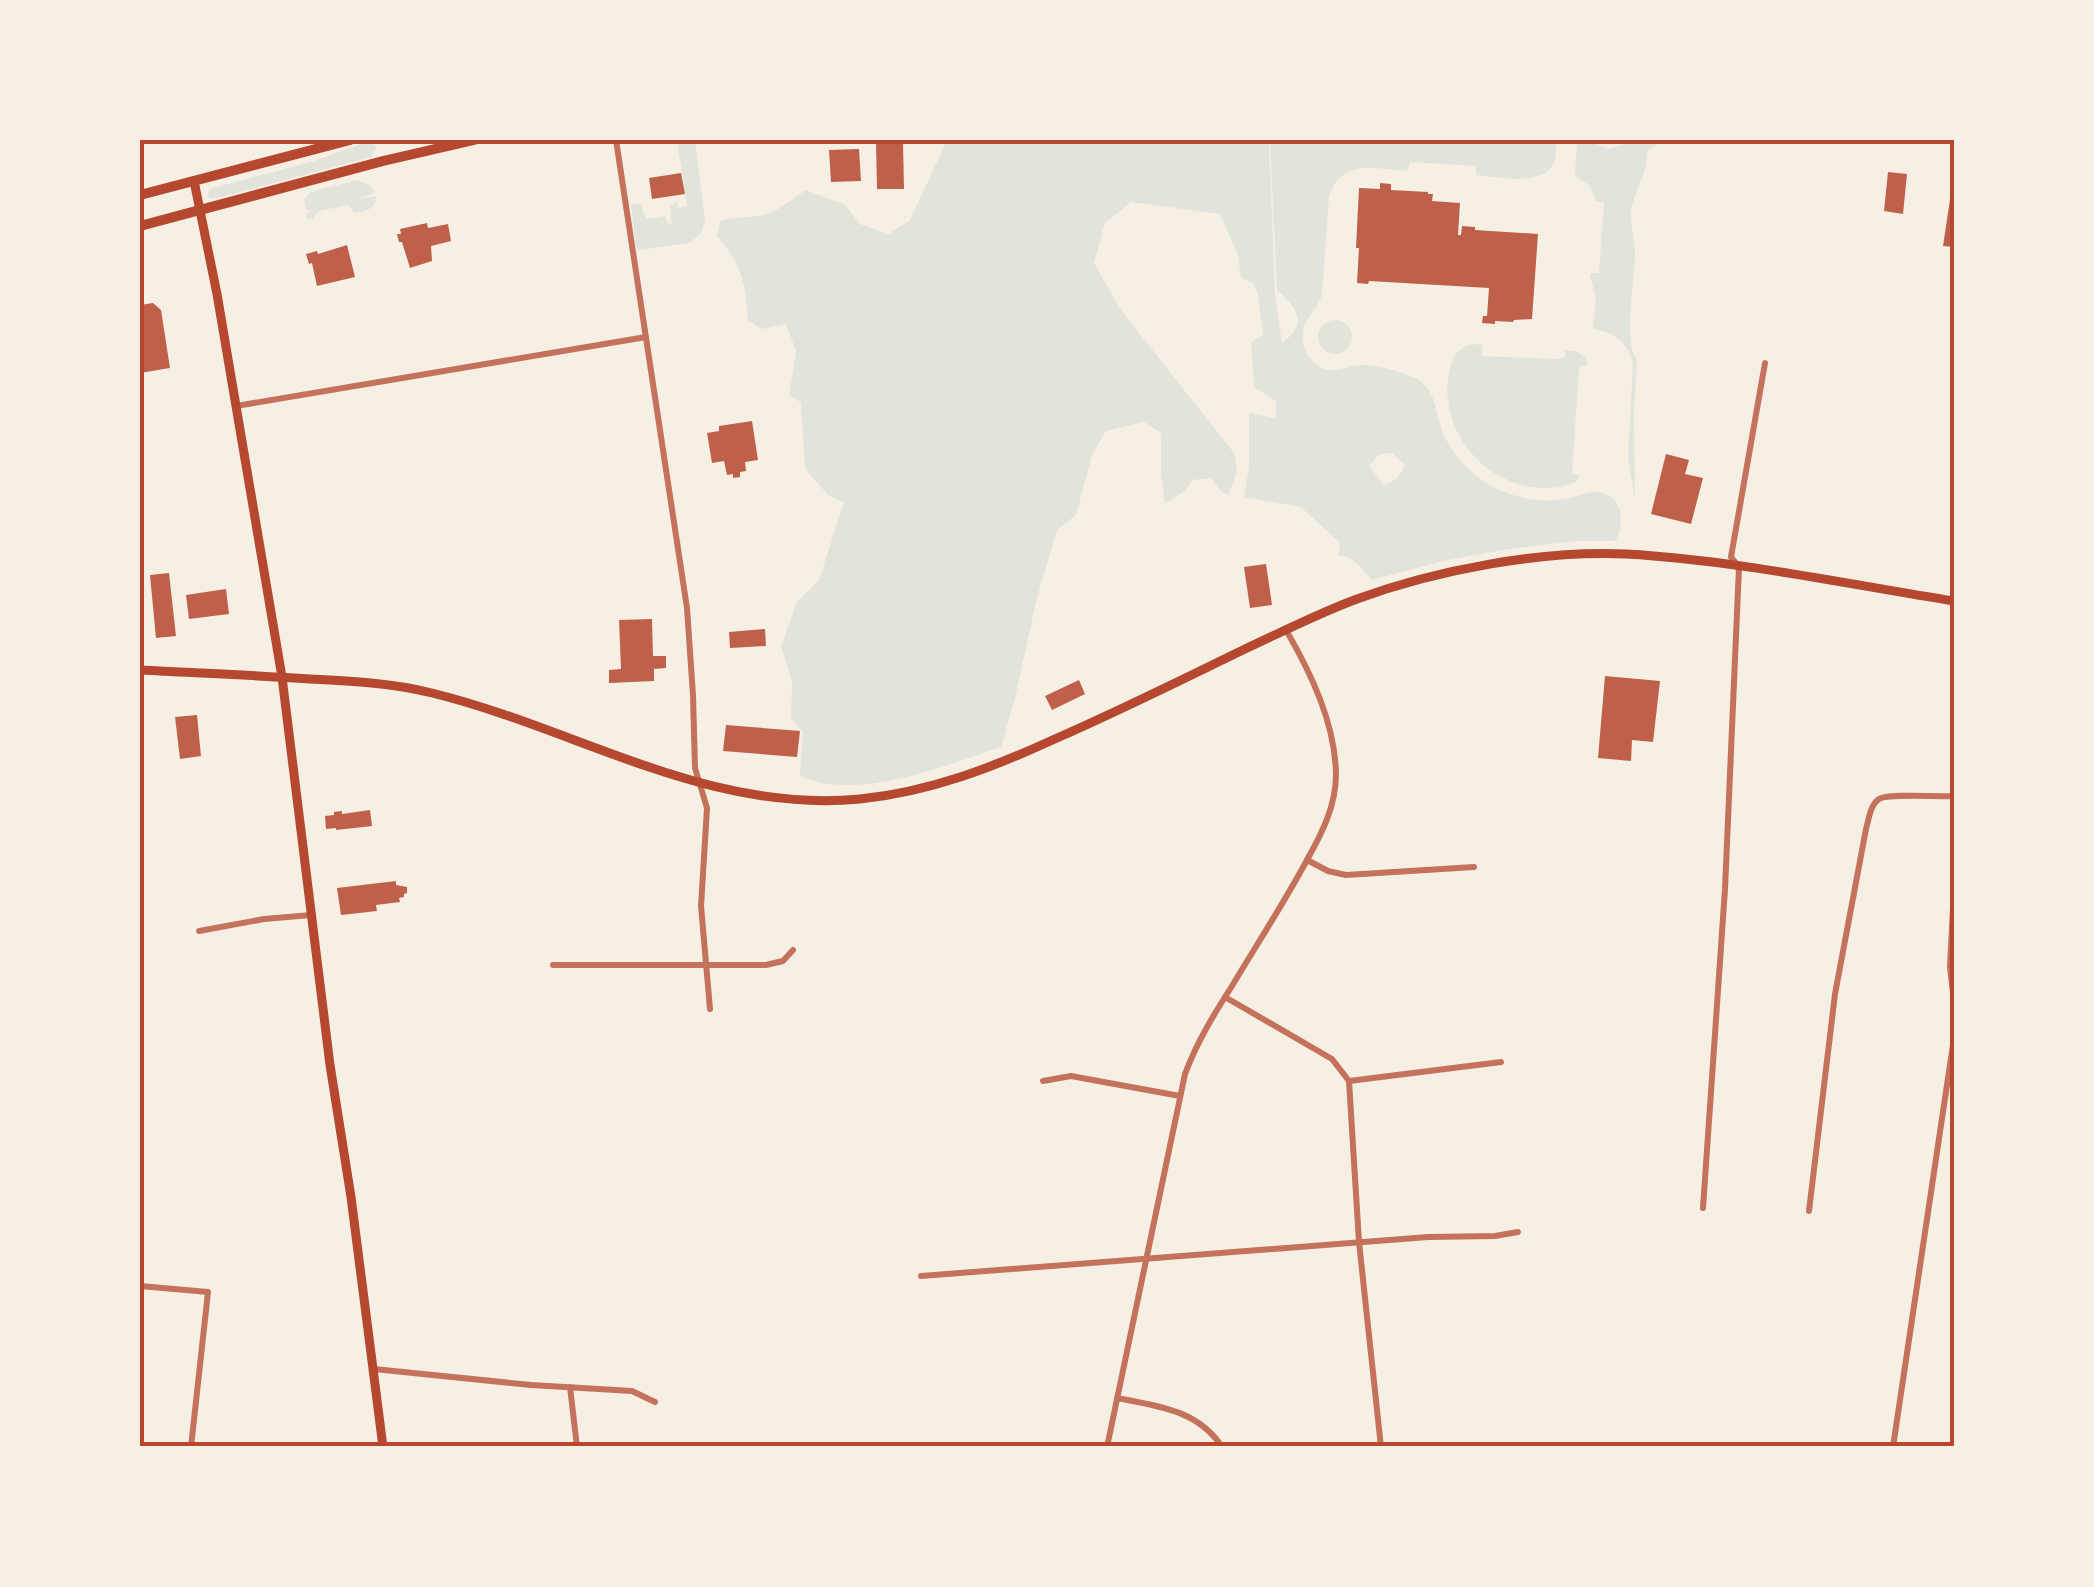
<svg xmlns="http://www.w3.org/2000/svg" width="2094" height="1587" viewBox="0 0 2094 1587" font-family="'Fira Sans',sans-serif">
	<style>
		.green { fill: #e2e4dc; fill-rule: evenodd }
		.building { fill: #bf614a }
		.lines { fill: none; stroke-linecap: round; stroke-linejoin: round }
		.minor { stroke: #c5725c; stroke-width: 6 }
		.secondary { stroke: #b5482f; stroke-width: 9 }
		.trunk { stroke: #b5482f; stroke-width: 10 }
		.neatline { fill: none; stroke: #b5482f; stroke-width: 4 }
	</style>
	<rect width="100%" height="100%" fill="#f6efe4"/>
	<!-- green -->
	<g class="green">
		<path d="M695,140L705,221L700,235L689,243L640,250L636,247L631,204H640L646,219L665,216L668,225L672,224L670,207L677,201L678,208L687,206L677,141Z"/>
		<path d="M947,140H1269L1275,294L1282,343C1309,323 1297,308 1277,290L1270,140H1556C1556,148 1557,157 1553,164C1542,187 1498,177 1477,175L1475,166L1410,162L1407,171C1375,169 1343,158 1329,196L1322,294C1319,307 1308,315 1304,327C1298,348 1313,371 1335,370C1345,370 1354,364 1365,365C1381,366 1403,372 1417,379C1437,391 1435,413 1443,433C1454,458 1476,480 1502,491C1523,500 1547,503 1569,498C1579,496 1589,491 1599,492C1623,496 1626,524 1615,541H1576L1502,550L1443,561L1372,580C1362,570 1353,555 1338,555L1340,543L1301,507L1244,497L1249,467V413L1276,418V401L1254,387L1251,342L1263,335L1258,294L1253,283L1241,278L1238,255L1220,214L1131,202L1105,223L1094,263L1121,310L1234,453L1237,470L1229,495L1221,492L1211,478L1193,480L1184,491L1165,504L1161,471V433L1144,422L1106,431L1092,455L1076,515L1057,530L1037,598L1014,702L1001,747C944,766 858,802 800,776L803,732L791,719L792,682L781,646L797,602L819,580L844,502L829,496L805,469L801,402L789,396L796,351L786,324L761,329L748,320C745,280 742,266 717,236L720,221C737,216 754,219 770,213C782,208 795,197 806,190L845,205L860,224L889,234L910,220ZM1392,453L1404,464C1402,476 1395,481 1384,485L1369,466L1379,454Z"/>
		<path d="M1577,140H1586L1608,149L1630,143L1658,144L1647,151C1648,175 1635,188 1631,211C1630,224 1635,238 1635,251C1636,277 1622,341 1637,360L1634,410L1635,500L1628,459L1633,364C1628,343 1615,332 1593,329L1596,297L1590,276L1592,273H1599L1604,203L1596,201L1590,186L1575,176Z"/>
		<path d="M369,141L376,146V150L371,157L217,198H209L208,196L209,190L213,188L311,162Z"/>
		<path d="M357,180L370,185L375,193L354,200L376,196C377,209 365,212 354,213L349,205L318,211L313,219H307L306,213L313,211L306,210L304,200L310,192Z"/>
		<circle cx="1335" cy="337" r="17"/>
		<path d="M1472,344L1483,345L1482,356L1559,359L1565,356V350C1577,351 1584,352 1588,365L1579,368L1572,473L1580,475L1576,482C1511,508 1440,447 1448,380C1450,362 1453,350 1472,344Z"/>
	</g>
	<!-- building -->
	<g class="building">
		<path d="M903,142L904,189H877L876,143Z"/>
		<path d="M859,149L861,181L831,182L829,150Z"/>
		<path d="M1888,172L1907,174L1903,214L1884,211Z"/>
		<path d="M681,173L685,194L652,199L649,178Z"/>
		<path d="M1380,183L1391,184V190L1428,192V194H1433L1432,201L1460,203L1458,235H1461L1462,226L1475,227V230L1538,234L1532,319L1514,320L1513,322L1495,321V324L1482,323L1483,316H1487L1489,288L1369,281L1368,284L1357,283L1359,248H1356L1359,188L1380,189Z"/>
		<path d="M1952,186H1954V247L1943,246Z"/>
		<path d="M427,223L428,228L448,224L451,241L431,246L432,261L410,268L402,242H399L397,234H401L400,229Z"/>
		<path d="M347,245L355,277L317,286L312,263L309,264L306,254L317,251L318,254Z"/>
		<path d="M153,303L161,310L170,368L140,373V305Z"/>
		<path d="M752,421L758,460L745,462L746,471L740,472V477L733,478V474L727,475L724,461L712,463L707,433L719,431V426Z"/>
		<path d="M1666,454L1689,460L1685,474L1703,478L1691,524L1651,514Z"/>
		<path d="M1266,564L1272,605L1250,608L1244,567Z"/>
		<path d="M169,573L176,636L156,638L150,575Z"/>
		<path d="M226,589L229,614L189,619L186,595Z"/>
		<path d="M652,619L653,656H666V668L654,669V681L609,683V670L621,669L619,620Z"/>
		<path d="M765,629L766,646L730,648L729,632Z"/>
		<path d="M1605,676L1660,681L1653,742L1632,740L1631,761L1598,758Z"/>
		<path d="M1079,680L1085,694L1052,710L1045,696Z"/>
		<path d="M197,715L201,756L180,759L175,717Z"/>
		<path d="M726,725L800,731L797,757L723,751Z"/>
		<path d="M370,810L372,826L336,830V828L326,829L325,816L334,815V812L342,811V814Z"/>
		<path d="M396,881V885L407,887V893L404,894V897L399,898L400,902L376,905L377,911L341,915L337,888Z"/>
	</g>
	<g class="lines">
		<!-- minor -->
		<g class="minor">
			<path d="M616,140L687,608L693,695L695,768L707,808L701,906L710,1009"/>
			<path d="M236,406L646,337"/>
			<path d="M1307,860L1328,871L1346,875L1474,867"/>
			<path d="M1954,888L1950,967L1954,1002"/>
			<path d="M199,931L264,919L311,915"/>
			<path d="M553,965H766L783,961L793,950"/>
			<path d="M1225,997L1332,1059L1349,1081L1359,1242L1381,1447"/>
			<path d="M1043,1081L1071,1076L1180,1096"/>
			<path d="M1349,1081L1501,1062"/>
			<path d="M1703,1208L1725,889L1739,567L1731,557L1765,363"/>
			<path d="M1809,1211L1835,994L1866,829C1869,819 1870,805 1879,799C1887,793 1940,797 1954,796"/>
			<path d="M921,1276L1428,1237L1495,1236L1518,1232"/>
			<path d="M140,1286L208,1292L191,1447"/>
			<path d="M374,1369L531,1385L632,1391L655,1402"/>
			<path d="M570,1387L577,1447"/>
			<path d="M1117,1398C1158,1406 1198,1410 1222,1447"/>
			<path d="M1107,1447L1185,1074C1197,1042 1214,1014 1232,986C1257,944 1284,903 1307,860C1322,833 1336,806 1336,774C1335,723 1311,673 1286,630"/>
			<path d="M1893,1447L1954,1038"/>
		</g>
		<!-- secondary -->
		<g class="secondary">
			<path d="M194,181L217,294L282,677L330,1065L351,1197L383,1447"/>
			<path d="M140,670C197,673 253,675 310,679C351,681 392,683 432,693C575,728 707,814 860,799C930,792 994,767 1057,738C1121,710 1183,679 1245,649C1282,632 1319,613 1357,599C1436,570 1542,550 1626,554C1734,560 1847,584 1954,601"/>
		</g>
		<!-- trunk -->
		<g class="trunk">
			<path d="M140,195L350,140"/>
			<path d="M140,226L383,161L474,140"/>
		</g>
	</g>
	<!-- border -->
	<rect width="2094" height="1587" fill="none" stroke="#f6efe4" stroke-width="285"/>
	<rect x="142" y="142" width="1810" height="1302" class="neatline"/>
</svg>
